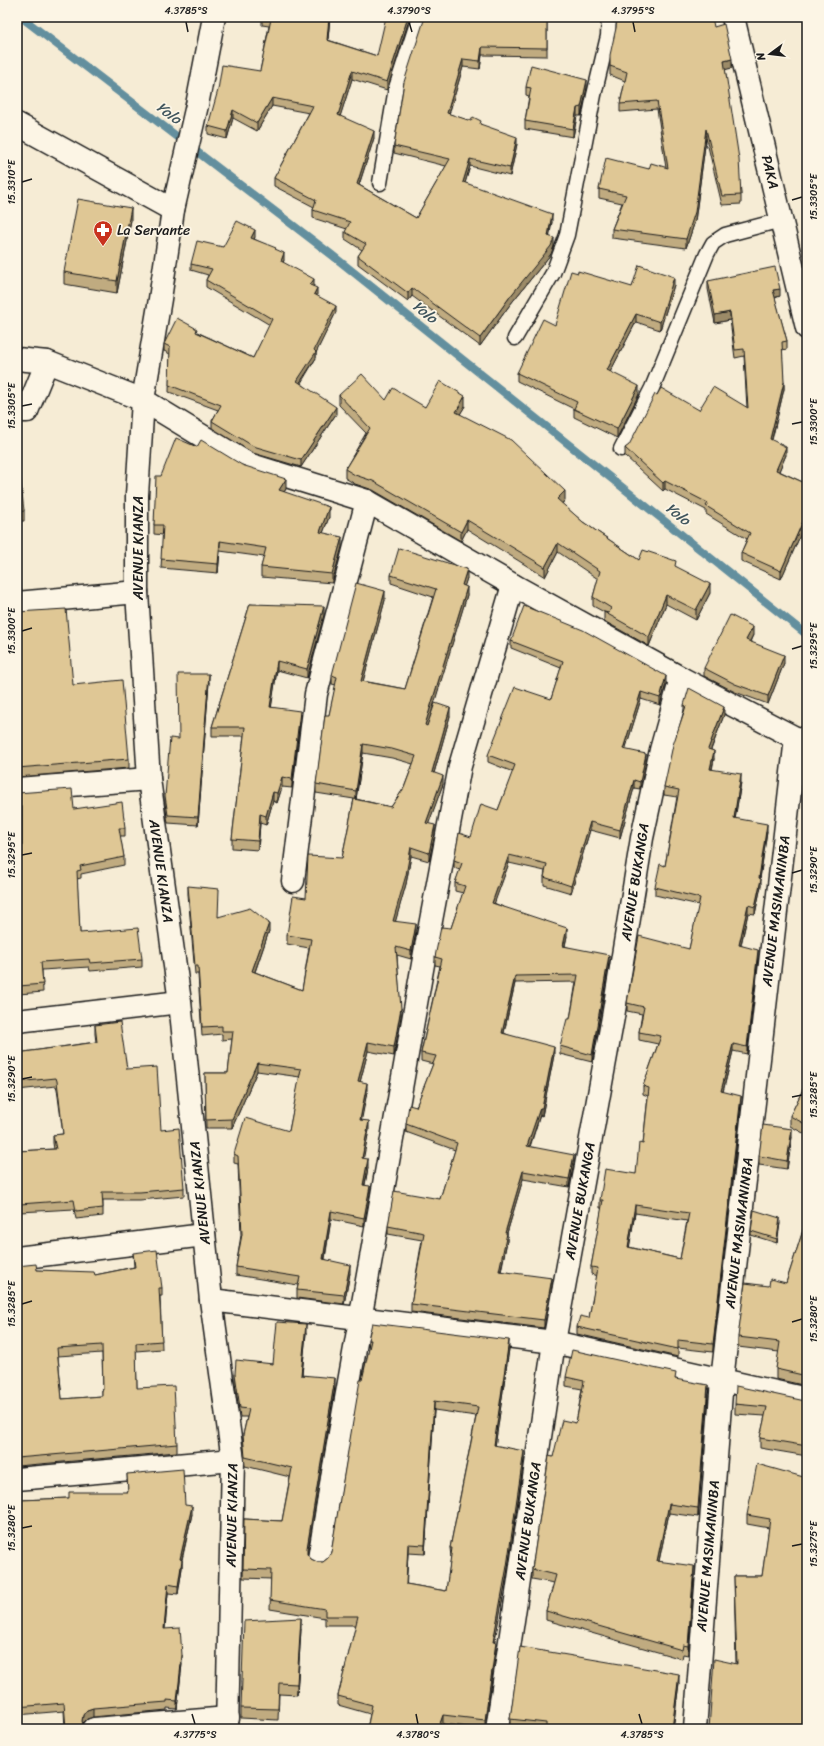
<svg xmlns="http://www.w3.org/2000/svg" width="824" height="1746" viewBox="0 0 824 1746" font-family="Sriracha,sans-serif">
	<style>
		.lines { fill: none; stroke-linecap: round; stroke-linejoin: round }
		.stream { stroke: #638f9e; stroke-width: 8 }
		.lane-casing { stroke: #1c1c1c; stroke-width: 17 }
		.street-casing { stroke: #1c1c1c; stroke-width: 25 }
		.secondary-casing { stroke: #1c1c1c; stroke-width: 25 }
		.lane { stroke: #fcf5e5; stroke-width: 14 }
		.street { stroke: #fcf5e5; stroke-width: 22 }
		.secondary { stroke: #fcf5e5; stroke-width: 22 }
		.wall { fill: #c0ab80; stroke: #1c1c1c; fill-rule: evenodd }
		.shaded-wall { fill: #9c8b68; stroke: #1c1c1c }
		.building { fill: #dfc795; stroke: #1c1c1c; fill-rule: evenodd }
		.ticks { fill: none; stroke: #1c1c1c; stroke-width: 1.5 }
		.labels { text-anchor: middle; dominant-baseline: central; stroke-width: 3.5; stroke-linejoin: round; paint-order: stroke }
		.street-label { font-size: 14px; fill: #1c1c1c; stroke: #fcf5e5 }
		.poi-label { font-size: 14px; fill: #1c1c1c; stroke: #fcf5e5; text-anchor: start }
		.water-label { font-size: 15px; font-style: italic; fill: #40555d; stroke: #fcf5e5 }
		.neatline { fill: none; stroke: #1c1c1c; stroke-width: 1.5 }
		.ticks-label { font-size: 10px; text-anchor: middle; fill: #1c1c1c }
	</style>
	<rect width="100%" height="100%" fill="#f6ecd5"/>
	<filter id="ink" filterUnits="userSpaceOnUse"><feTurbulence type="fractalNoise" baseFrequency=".025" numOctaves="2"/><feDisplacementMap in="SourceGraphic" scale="8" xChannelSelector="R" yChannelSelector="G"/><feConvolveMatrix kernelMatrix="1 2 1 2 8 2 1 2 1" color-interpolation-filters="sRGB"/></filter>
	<g filter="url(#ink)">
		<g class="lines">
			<!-- stream -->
			<path class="stream" d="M21,17L332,255L807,635"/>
			<defs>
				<g id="lane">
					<path d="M380,183L396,88L419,17"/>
					<path d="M515,338L553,273L567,235L594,95L608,36L609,17"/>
					<path d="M621,449L652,388L707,254L713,243L725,235L781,220"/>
				</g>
				<g id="street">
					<path d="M733,17L807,328"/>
					<path d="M17,124L173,210"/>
					<path d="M17,359L47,362L143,400L248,464L367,501L513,585L681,678L807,744"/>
					<path d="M17,411H27L47,362"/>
					<path d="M17,603L137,592"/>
					<path d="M17,789L149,779"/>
					<path d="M293,881L316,694L367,501"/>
					<path d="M17,1021L180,1002"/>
					<path d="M17,1258L204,1235"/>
					<path d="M211,1300L554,1342L807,1399"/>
					<path d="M17,1479L233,1460"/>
					<path d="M319,1559L332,1478L426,947L460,766L513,585"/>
					<path d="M94,1729L228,1718"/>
					<path d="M497,1729L554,1342L613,1017L642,838L661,750L681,678"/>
					<path d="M695,1729L722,1380L796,738"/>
				</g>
				<path id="secondary" d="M214,17L197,105L173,210L160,299L143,400L137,495V592L149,779L180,1002L211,1300L233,1460L227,1729"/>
			</defs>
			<!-- lane casing -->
			<use href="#lane" class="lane-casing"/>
			<!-- street casing -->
			<use href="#street" class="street-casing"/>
			<!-- secondary casing -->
			<use href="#secondary" class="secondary-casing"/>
			<!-- lane -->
			<use href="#lane" class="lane"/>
			<!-- street -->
			<use href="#street" class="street"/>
			<!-- secondary -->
			<use href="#secondary" class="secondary"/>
		</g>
		<!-- wall -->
		<g class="wall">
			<path d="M262,17H330L328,40L377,56L410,17L387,90L352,79L340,116L374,138L359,185L416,218L446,166L394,153V146L404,82L547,17V56L482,55L480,69L463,67L449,114L481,125L517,144L510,176L470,166L465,183L552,222L549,236L554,246L551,254L509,306L480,346L412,296L408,301L358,264V256L362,250L345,239V232L347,229L313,218V210L314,207L274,186V178L309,113L272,106L257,131L233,118L227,139L208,134V126L260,71L269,26L262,25Z"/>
			<path d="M714,27L732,68L725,69L741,195V204L722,205L706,138L695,221L686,248L612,238V229L622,203L599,198V189L649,169L666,168L657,109L620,112V104L625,81L610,75V66Z"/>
			<path d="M526,87L587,88L581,116H577L573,137L525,129V121L529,96L526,95Z"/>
			<path d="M131,220L117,293L64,284V272Z"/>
			<path d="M255,237L254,239L276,250L284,260L283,263L314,285L313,287L316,295L336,312L316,352V358L301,383L336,414L301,467L253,453L212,428V421L218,410L169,392L170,354L164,351V344L197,332L253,358L270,325L206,287V280L208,275L191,270V264L223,247Z"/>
			<path d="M708,281L780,296L775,298L787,341V349L782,350L784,389L772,440L786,455L779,471L807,484V520L781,579L741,561V553L747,539L706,514V510L665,489L663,491L625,456V448L699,410L747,408L744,356L735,358L730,320L715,323L708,289Z"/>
			<path d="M674,285L660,330L636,322L610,372L639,394L617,438L574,417V409L517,381V373L555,325L632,287Z"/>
			<path d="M339,395L386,400L425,407L465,406L460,414L565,500L562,504L583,522L639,560L676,567L710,593L696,620L666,604L649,646L604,621V612L593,606V597L598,579L558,552L545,577L467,529L461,541L373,490L355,484L345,478V469L366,433L339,405Z"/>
			<path d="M242,465L286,489L284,492L329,517L323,533L342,547L332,583L261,577V567L264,557L220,551L218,573L161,568L163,535L154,534V525L161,476Z"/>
			<path d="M17,475L24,511V521H17Z"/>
			<path d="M391,575L467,578L464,586L467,595L429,719L450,716L434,773L443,784L428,824L435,834L429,861L411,856L406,884L395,922L416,932L411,959L397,955L401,1017L394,1056L368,1051L360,1082L367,1092L361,1120L369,1130L363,1158L368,1168L365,1185L370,1194L364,1226L331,1219L325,1259L350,1273L344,1304L297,1298V1290L298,1285L236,1275V1267L241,1235L238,1164L234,1163V1154L289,1131L300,1077L257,1071L232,1128H206L205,1073H228L232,1039L222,1040V1034L202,1036L198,974H195L188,894V886L218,917L269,931L255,972L302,990L309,948L287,944V935L306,898L342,858L354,799L316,793V784L329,715L336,685L332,684V675L385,600L363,681L405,689L433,597L391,583ZM363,753L392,758L413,764L404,788L391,807L356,799Z"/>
			<path d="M250,604L324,615L307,678L277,670L271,707L300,720L292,788L282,787L277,803L273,801L266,825L260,823L258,850L232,848V839L244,736H212V727Z"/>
			<path d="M17,612L129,759V768L17,777Z"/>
			<path d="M753,635L750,642L784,663L768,704L735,692L704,676V668Z"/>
			<path d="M511,641L666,684L660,705L641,699L625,750L646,762L640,789L634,788L620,838L590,830L571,893L544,885V877L545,871L509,863L494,903L567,936L565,946L609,963L592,1062L560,1054V1046L570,1019L576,982L515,983L504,1033L554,1055L542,1116L540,1115L530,1147L574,1163L569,1187L523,1179L507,1233V1241L501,1272L552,1286L544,1328L411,1312V1304L422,1240L388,1234V1226L440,1199L455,1150L406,1132V1124L416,1107L433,1064L421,1061V1053L440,966L435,965V957L451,928L463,893L455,891V883L460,870L454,868V860L471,837L498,810L513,772L488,762V755L551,699L561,668L511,648Z"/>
			<path d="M209,682L198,825L168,823L165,804V796L179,739Z"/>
			<path d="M684,705L724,715L711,750L714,759L712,770L741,782L735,819L767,831L760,878L761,886L755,914L748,913L741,945L758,958L747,1054L733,1051L723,1092L741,1104L713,1352L678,1348V1357L577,1334V1327L589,1318L597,1276L591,1274V1267L602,1208H600V1200L636,1174L643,1144L648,1096L643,1094V1086L658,1044L639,1040V1032L642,1014L627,1011V1003L689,949L699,905L655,895V887L665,866L677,797L664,795V787L684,712ZM635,1213L687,1221L680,1259L629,1247Z"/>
			<path d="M17,793L74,809L125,828V836H120L124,857V865L81,874V878L77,879L80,933L142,959V967L90,971L89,967L42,970L43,992L19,994L17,974V847L22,846V815L18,816Z"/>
			<path d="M95,1025L127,1069L161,1130L184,1188V1196L140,1200H103V1216L76,1219L74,1209L20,1212L17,1167V1151L54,1149L53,1143V1135L63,1134L57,1089L56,1086L17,1090V1053L96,1042L95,1034Z"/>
			<path d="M807,1081V1135L790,1126V1116Z"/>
			<path d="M792,1137L787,1169L759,1165V1156Z"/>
			<path d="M807,1218V1386L776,1379V1369L779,1352L738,1347V1337L769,1286L786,1283Z"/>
			<path d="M780,1223L777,1243L751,1235V1231Z"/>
			<path d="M133,1253L162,1288V1296H160L162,1349L136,1351L137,1388L177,1444V1452L17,1466V1266L37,1270L95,1275L134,1267ZM102,1353L103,1390H102V1396L62,1399L58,1356Z"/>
			<path d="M306,1333L302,1375L335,1387L307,1554L311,1559L317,1562H323L328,1558L331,1552L362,1380L369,1349L368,1340L509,1349L495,1446L524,1460L507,1575L494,1642L496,1651L485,1729L443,1724L441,1729H367L370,1714L338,1705V1696L356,1625H325V1618L270,1609L271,1579L243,1578L244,1519L282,1521L290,1477L245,1466L243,1444V1435L247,1417H240L235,1383V1374L273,1364ZM434,1410L476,1416L450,1548L451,1557L446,1591L406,1584L408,1553L425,1554Z"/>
			<path d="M566,1377L676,1379L708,1394L698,1517L669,1513L659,1561L694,1575L688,1655L683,1654L682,1659L546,1620V1611L554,1583L532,1579V1569L553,1457L576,1423L582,1389L566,1386Z"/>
			<path d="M807,1401V1456L760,1448V1438L765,1416L735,1414V1404Z"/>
			<path d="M127,1474L185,1505L192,1514L182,1560V1568L178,1594L168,1593L165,1629L182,1664L177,1709L167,1708V1710L93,1717L87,1719L83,1723V1725L85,1729H65L64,1711L17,1715V1492L21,1500L69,1498L128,1492Z"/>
			<path d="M807,1478L736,1664L734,1576H762L769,1528L747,1524V1515Z"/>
			<path d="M301,1629L297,1695L279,1694L278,1720L241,1718V1708Z"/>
			<path d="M679,1683L673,1729H516L510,1728V1719Z"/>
		</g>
		<!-- shaded-wall -->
		<g class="shaded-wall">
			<path d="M329,17H330L327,48V40Z"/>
			<path d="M408,17H410L387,90V82Z"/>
			<path d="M482,47V55L480,69V61Z"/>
			<path d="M463,59V67L447,121V113Z"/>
			<path d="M732,59V68L724,70V61Z"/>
			<path d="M352,71V79L338,123V115Z"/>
			<path d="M587,80V88L581,116V107Z"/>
			<path d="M272,98V106L257,131V123Z"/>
			<path d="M577,108V116L573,137V129Z"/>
			<path d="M233,110V118L227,139V131Z"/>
			<path d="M706,129V138L695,221L686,248V239Z"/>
			<path d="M374,131V138L357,191V184Z"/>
			<path d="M517,137V144L510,176V168Z"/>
			<path d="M470,159V166L463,190V182Z"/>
			<path d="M131,208V220L117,293V281Z"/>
			<path d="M552,214V222L548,244V236Z"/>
			<path d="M255,230V237L251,245V238Z"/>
			<path d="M554,238V246L551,254L509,306L480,346V338L509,298Z"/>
			<path d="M284,253V260L281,268V261Z"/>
			<path d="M674,277V285L660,330V322Z"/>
			<path d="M314,279V285L310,292V285Z"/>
			<path d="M317,288V295L314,301V294Z"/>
			<path d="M412,288V296L408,301V293Z"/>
			<path d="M780,289V296L773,298V290Z"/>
			<path d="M336,306V312L316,353V352V358L297,387V381Z"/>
			<path d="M730,312V320L715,323V315Z"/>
			<path d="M636,314V322L607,378V370Z"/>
			<path d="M784,382V389L770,447V439Z"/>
			<path d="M639,386V394L617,438V429Z"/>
			<path d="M465,396V406L456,421V412Z"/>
			<path d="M336,407V414L301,467V460Z"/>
			<path d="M786,447V455L776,478V470Z"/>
			<path d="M286,479V489L279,499V490Z"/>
			<path d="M665,481V489L663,491V483Z"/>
			<path d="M565,491V500L557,509V499Z"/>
			<path d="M329,507V517L320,541V532Z"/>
			<path d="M807,512V520L781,579V571Z"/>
			<path d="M467,520V529L461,541V532Z"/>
			<path d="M342,537V547L332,583V574Z"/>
			<path d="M220,541V551L218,573V564Z"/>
			<path d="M558,543V552L545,577V567Z"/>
			<path d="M467,569V578L462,594V585Z"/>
			<path d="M710,584V593L696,620V610Z"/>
			<path d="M467,587V595L425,734V725Z"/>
			<path d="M385,591V600L361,689V681Z"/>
			<path d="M666,595V604L649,646V637Z"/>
			<path d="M324,606V615L307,678V669Z"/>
			<path d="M753,627V635L746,649V640Z"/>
			<path d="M784,655V663L768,704V696Z"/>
			<path d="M277,661V670L270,716V707Z"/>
			<path d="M209,674V682L198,825V817Z"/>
			<path d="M666,676V684L660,705V698Z"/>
			<path d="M641,692V699L623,757V749Z"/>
			<path d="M724,707V715L708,757V749Z"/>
			<path d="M450,708V716L432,780V772Z"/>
			<path d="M300,711V720L292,788V779Z"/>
			<path d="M363,744V753L356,799V791Z"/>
			<path d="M714,751V759L710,777V769Z"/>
			<path d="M646,754V762L640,789V782Z"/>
			<path d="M741,774V782L734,826V818Z"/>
			<path d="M443,776V784L426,831V823Z"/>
			<path d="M282,777V787L277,803V793Z"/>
			<path d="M634,780V788L620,838V830Z"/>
			<path d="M273,792V801L266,825V816Z"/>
			<path d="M260,814V823L258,850V841Z"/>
			<path d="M590,822V830L571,893V886Z"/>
			<path d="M767,824V831L759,886V878Z"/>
			<path d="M435,825V834L429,861V853Z"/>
			<path d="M411,847V856L406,884L393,930V921Z"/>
			<path d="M509,855V863L492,910V903Z"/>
			<path d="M761,879V886L755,914V907Z"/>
			<path d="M748,905V913L739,953V945Z"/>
			<path d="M269,923V931L252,980V971Z"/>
			<path d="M416,924V932L411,959V951Z"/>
			<path d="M567,928V936L563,954V946Z"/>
			<path d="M758,950V958L747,1054V1047Z"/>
			<path d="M609,955V963L592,1062V1055Z"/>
			<path d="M515,976V983L502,1041V1033Z"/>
			<path d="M401,1008V1017L394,1056V1047Z"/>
			<path d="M368,1042V1051L358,1090V1081Z"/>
			<path d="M733,1044V1051L721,1099V1091Z"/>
			<path d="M554,1047V1055L542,1116V1108Z"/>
			<path d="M257,1063V1071L232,1128V1119Z"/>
			<path d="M367,1083V1092L360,1128V1120Z"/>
			<path d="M741,1096V1104L713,1352V1344Z"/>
			<path d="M540,1108V1115L527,1154V1146Z"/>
			<path d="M369,1121V1130L362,1166V1158Z"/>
			<path d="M792,1129V1137L787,1169V1161Z"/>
			<path d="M574,1155V1163L569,1187V1179Z"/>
			<path d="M368,1159V1168L363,1193V1185Z"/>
			<path d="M523,1171V1179L507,1233V1241L499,1279V1271L505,1233Z"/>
			<path d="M370,1186V1194L364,1226V1218Z"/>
			<path d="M635,1205V1213L628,1255V1247Z"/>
			<path d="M331,1211V1219L323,1268V1259Z"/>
			<path d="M780,1218V1223L777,1243V1239Z"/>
			<path d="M350,1265V1273L344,1304V1295Z"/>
			<path d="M552,1278V1286L544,1328V1320Z"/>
			<path d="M306,1324V1333L301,1384V1375Z"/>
			<path d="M509,1340V1349L494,1454V1445Z"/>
			<path d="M335,1378V1387L307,1557V1548Z"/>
			<path d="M708,1385V1394L698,1517V1508Z"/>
			<path d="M434,1401V1410L425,1554V1545Z"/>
			<path d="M524,1451V1460L507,1575L493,1651V1642Z"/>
			<path d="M669,1504V1513L657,1570V1561Z"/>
			<path d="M192,1506V1514L180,1567V1559Z"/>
			<path d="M408,1544V1553L406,1593V1584Z"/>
			<path d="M182,1560V1568L178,1594V1586Z"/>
			<path d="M694,1566V1575L688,1655V1646Z"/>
			<path d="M168,1584V1593L164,1637V1629Z"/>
			<path d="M301,1618V1629L297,1695V1684Z"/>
			<path d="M496,1642V1651L485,1729V1720Z"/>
			<path d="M182,1655V1664L177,1709V1701Z"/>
			<path d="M679,1674V1683L673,1729H672Z"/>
			<path d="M93,1708V1717L87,1719L83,1723L82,1729V1721L83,1715L87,1710Z"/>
			<path d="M443,1715V1724L441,1729H438Z"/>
		</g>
		<!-- building -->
		<g class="building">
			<path d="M263,17H329L327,40L377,56L386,17H408L387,82L352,71L338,115L374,131L357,184L416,218L450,159L394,146L404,82L425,17H547V48L482,47L480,61L463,59L447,113L471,121L473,117L481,121L480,124L517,137L510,168L470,159L463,182L552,214L548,236L554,238L551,246L509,298L480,338L412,288L408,293L358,256L366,244L345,232L350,222L313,210L316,200L274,178L313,106L272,98L257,123L233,110L227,131L208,126L218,90L222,65L260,71L271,19Z"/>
			<path d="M617,17H712L714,27L724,24L732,59L724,61L739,159L741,195L722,196L706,129L695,212L686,239L612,229L626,195L599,189L606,158L649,169L651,163L668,168L657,101L620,104L627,72L610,66V55L616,28Z"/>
			<path d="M531,65L587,80L581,107L577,108L573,129L525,121L531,88L526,87Z"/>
			<path d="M78,199L131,208L117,281L64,272Z"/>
			<path d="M237,221L255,230L251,238L276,248L275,249L284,253L281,261L314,279L310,285L317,288L314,294L336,306L314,350L316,352L297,381L336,407L301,460L253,446L212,421L221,405L169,385L170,347L164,344L177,318L197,329L196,332L253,358L272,319L206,280L212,269L191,264L197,241L223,247Z"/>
			<path d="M639,265L674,277L660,322L636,314L607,370L639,386L617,429L574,409L577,402L517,373L543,319L555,325L571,271L578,273V271L632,287Z"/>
			<path d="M775,267L780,289L773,290L787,341L782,342L784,382L770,439L786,447L776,470L807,484V512L781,571L741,553L750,533L706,506L708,503L665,481L663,483L625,448L629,445L655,394L657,395L661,388L699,410L713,387L748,408L744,349L735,350L730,312L715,315L708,281Z"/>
			<path d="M362,374L386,400L393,388L425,407L440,381L465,396L456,412L511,440L565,491L557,499L583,522L639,560L643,550L676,561L675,566L710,584L696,610L666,595L649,637L604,612L609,613L611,608L593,597L600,571L558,543L545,567L467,520L461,532L373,481L355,475L345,469L370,428L339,395Z"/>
			<path d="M176,438L197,447L201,440L242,465L286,479L279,490L329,507L320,532L342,537L332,574L261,567L266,548L220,541L218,564L161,559L163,525H154L156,476H161Z"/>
			<path d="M20,474L24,511L17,512V475Z"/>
			<path d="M399,548L467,569L462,585L467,587L425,725L427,726L435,703L450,708L432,772L443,776L426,823L435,825L429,853L411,847L406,875L393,921L416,924L411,951L396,947L401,1008L394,1047L368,1042L358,1081L367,1083L360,1120L369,1121L362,1158L368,1159L363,1185L370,1186L364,1218L331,1211L323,1259L350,1265L344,1295L297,1290L300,1277L236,1267L242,1234L238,1156L234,1154L245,1118L289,1131L301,1069L257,1063L232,1119L206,1120L205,1073H228L233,1031H222V1026L202,1027L198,966H195L188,886L219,889L218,917L250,908L269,923L252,971L302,990L311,939L287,935L293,896L306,898L308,856L342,858L354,799L391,807L404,788L416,756L392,749L363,744L356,791L316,784L325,715H329L337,677L332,675L356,583L385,591L361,681L405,689L436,589L391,575Z"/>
			<path d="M250,604L324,606L307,669L277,661L270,707L300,711L292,779L282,777L277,793L273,792L266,816L260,814L258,841L232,839L245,727H212Z"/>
			<path d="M524,606L583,630L666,676L660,698L641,692L623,749L646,754L640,782L634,780L620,830L590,822L571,886L544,877L547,864L509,855L492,903L567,928L563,946L609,955L592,1055L560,1046L567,1019H570L578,975L515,976L502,1033L554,1047L542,1108H540L527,1146L574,1155L569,1179L523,1171L505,1233H507L499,1271L552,1278L544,1320L411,1304L424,1233L388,1226L394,1191L440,1199L457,1143L406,1124L409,1105L416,1107L436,1056L421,1053L442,959L435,957L441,927L451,928L465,886L455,883L462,863L454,860L459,833L471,837L481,804L498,810L515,765L488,755L515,687L551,699L563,661L511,641Z"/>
			<path d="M66,609L73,685L122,680L129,759L17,768V612Z"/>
			<path d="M730,615L753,627L746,640L784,655L768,696L735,684L704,668Z"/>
			<path d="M178,674H209L198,817L168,815L165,796L170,738L179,739Z"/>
			<path d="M689,688L724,707L708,749L714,751L710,769L741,774L734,818L767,824L759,878L761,879L755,907L748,905L739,945L758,950L747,1047L733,1044L721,1091L741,1096L713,1344L678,1340V1349L577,1327L580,1316L589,1318L598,1268L591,1267L603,1200H600L605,1169L636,1174L639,1143L643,1144L649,1088L643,1086L661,1036L639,1032L644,1007L627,1003L639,936L689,949L700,898L655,887L660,864L665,866L679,790L664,787L673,745L686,706L684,705ZM635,1205L689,1213L680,1259L628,1247Z"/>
			<path d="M72,789L74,809L122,802L125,828H119L124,857L80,866L81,870L77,871L80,933L138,928L142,959L90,963L89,959L41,962L43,984L19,986L17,966V847L22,846V807L18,808L17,793Z"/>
			<path d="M120,1022L127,1069L157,1067L161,1130L179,1128L184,1188L140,1192H102L103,1208L76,1211L74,1200L20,1204L17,1151L56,1149L53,1135L63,1134L57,1081L56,1078L17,1082V1053L97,1042L95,1025Z"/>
			<path d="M807,1081V1125L790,1116Z"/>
			<path d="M763,1125L792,1129L787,1161L759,1156Z"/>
			<path d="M754,1210L780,1218L777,1239L751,1231Z"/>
			<path d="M807,1218V1376L776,1369L780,1342L738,1337L745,1283L769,1286L770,1279L786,1283Z"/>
			<path d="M157,1250L162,1288H159L162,1341L136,1343L137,1388L174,1386L177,1444L17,1458V1266L36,1264L37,1270L94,1272L95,1275L135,1267L133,1253ZM102,1345L103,1390H102V1396L62,1399L57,1348Z"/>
			<path d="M277,1322L306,1324L301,1375L335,1378L307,1548V1554L311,1559L317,1562H323L328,1558L331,1552L360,1380H362L371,1340H368L372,1323L509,1340L494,1445L524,1451L507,1566L493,1642H496L485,1720L443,1715L438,1729H367L372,1705L338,1696L358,1616H325V1609L270,1600L271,1570L243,1569L244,1519L282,1521L292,1468L245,1457L243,1435L249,1409L240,1408L235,1374L236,1360L273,1364ZM434,1401L478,1407L450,1548H452L446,1591L406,1584L408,1544L425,1545Z"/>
			<path d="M572,1350L676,1373L675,1379L708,1385L698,1508L669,1504L657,1561L694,1566L688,1646L683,1645L682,1650L546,1611L556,1575L532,1569L549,1456L553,1457L562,1420L576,1423L584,1381L566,1377Z"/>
			<path d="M736,1386L805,1401H807V1446L760,1438L767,1407L735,1404Z"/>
			<path d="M757,1464L807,1478V1729H709L714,1659L737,1664L734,1576H762L770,1519L747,1515Z"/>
			<path d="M183,1469L185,1505L192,1506L180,1559L182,1560L178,1586L168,1584L164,1629L180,1628L182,1655L177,1701L167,1700V1702L93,1708L87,1710L83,1715L82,1721L84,1728L85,1729H66L64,1703L17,1707V1492H21V1500L69,1498V1492H128L127,1474Z"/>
			<path d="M301,1618L297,1684L279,1683L278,1709L241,1708L244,1621Z"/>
			<path d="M520,1647L679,1674L672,1729H546V1723L510,1719Z"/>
			<path d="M165,1728V1729H147Z"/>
		</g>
	</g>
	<!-- ticks -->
	<path class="ticks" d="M186,22L188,32M409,22L412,32M633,22L635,32M22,182L32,179M792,200L802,197M22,406L32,404M792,424L802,422M22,631L32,628M792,649L802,646M22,855L32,853M792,873L802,870M22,1079L32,1077M792,1097L802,1095M22,1304L32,1301M792,1322L802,1319M22,1528L32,1526M792,1546L802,1544M192,1714L195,1724M416,1714L418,1724M639,1714L642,1724"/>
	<!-- icons -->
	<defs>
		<symbol id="pharmacy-pin" viewBox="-11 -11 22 30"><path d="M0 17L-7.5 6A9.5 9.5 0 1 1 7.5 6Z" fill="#c8321e" stroke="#fcf5e5"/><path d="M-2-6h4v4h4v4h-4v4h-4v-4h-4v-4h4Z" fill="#fff"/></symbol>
	</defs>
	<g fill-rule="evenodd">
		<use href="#pharmacy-pin" x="92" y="219" width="22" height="30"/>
	</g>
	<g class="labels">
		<!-- street labels -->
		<g class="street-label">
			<text transform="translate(770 172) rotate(77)">PAKA</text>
			<text transform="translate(138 548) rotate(-90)">AVENUE KIANZA</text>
			<text transform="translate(161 871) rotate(82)">AVENUE KIANZA</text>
			<text transform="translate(635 882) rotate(-81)">AVENUE BUKANGA</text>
			<text transform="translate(776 911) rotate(-83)">AVENUE MASIMANINBA</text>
			<text transform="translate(200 1193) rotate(-96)">AVENUE KIANZA</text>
			<text transform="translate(580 1201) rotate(-80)">AVENUE BUKANGA</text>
			<text transform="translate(739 1233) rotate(-83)">AVENUE MASIMANINBA</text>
			<text transform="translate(232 1515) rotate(-89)">AVENUE KIANZA</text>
			<text transform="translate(528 1521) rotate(-82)">AVENUE BUKANGA</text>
			<text transform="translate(708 1556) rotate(-85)">AVENUE MASIMANINBA</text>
		</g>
		<!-- poi labels -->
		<g class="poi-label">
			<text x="117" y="230">La Servante</text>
		</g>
		<!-- water labels -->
		<g class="water-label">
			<text transform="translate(169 113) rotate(37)">Yolo</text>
			<text transform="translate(425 312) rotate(39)">Yolo</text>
			<text transform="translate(678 514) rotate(39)">Yolo</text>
		</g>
	</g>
	<!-- margin -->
	<rect width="824" height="1746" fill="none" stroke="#fcf5e5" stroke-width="44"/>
	<!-- north arrow -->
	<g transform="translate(770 54) rotate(255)" stroke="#fcf5e5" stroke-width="3" paint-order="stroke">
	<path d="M0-3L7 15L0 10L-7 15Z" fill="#1c1c1c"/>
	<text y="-6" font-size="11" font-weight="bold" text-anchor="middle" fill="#1c1c1c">N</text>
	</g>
	<rect x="22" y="22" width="780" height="1702" class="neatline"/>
	<g class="ticks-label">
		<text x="186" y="14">4.3785°S</text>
		<text x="409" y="14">4.3790°S</text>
		<text x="633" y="14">4.3795°S</text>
		<text transform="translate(11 182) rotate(-90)" y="4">15.3310°E</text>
		<text transform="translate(813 197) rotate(-90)" y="4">15.3305°E</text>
		<text transform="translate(11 406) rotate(-90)" y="4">15.3305°E</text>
		<text transform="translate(813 422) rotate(-90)" y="4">15.3300°E</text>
		<text transform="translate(11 631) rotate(-90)" y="4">15.3300°E</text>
		<text transform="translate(813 646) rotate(-90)" y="4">15.3295°E</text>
		<text transform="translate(11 855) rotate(-90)" y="4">15.3295°E</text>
		<text transform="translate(813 870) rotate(-90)" y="4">15.3290°E</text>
		<text transform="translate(11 1079) rotate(-90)" y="4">15.3290°E</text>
		<text transform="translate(813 1095) rotate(-90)" y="4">15.3285°E</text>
		<text transform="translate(11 1304) rotate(-90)" y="4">15.3285°E</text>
		<text transform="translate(813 1319) rotate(-90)" y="4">15.3280°E</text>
		<text transform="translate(11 1528) rotate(-90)" y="4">15.3280°E</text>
		<text transform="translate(813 1544) rotate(-90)" y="4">15.3275°E</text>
		<text x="195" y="1738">4.3775°S</text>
		<text x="418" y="1738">4.3780°S</text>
		<text x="642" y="1738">4.3785°S</text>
	</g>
</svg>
